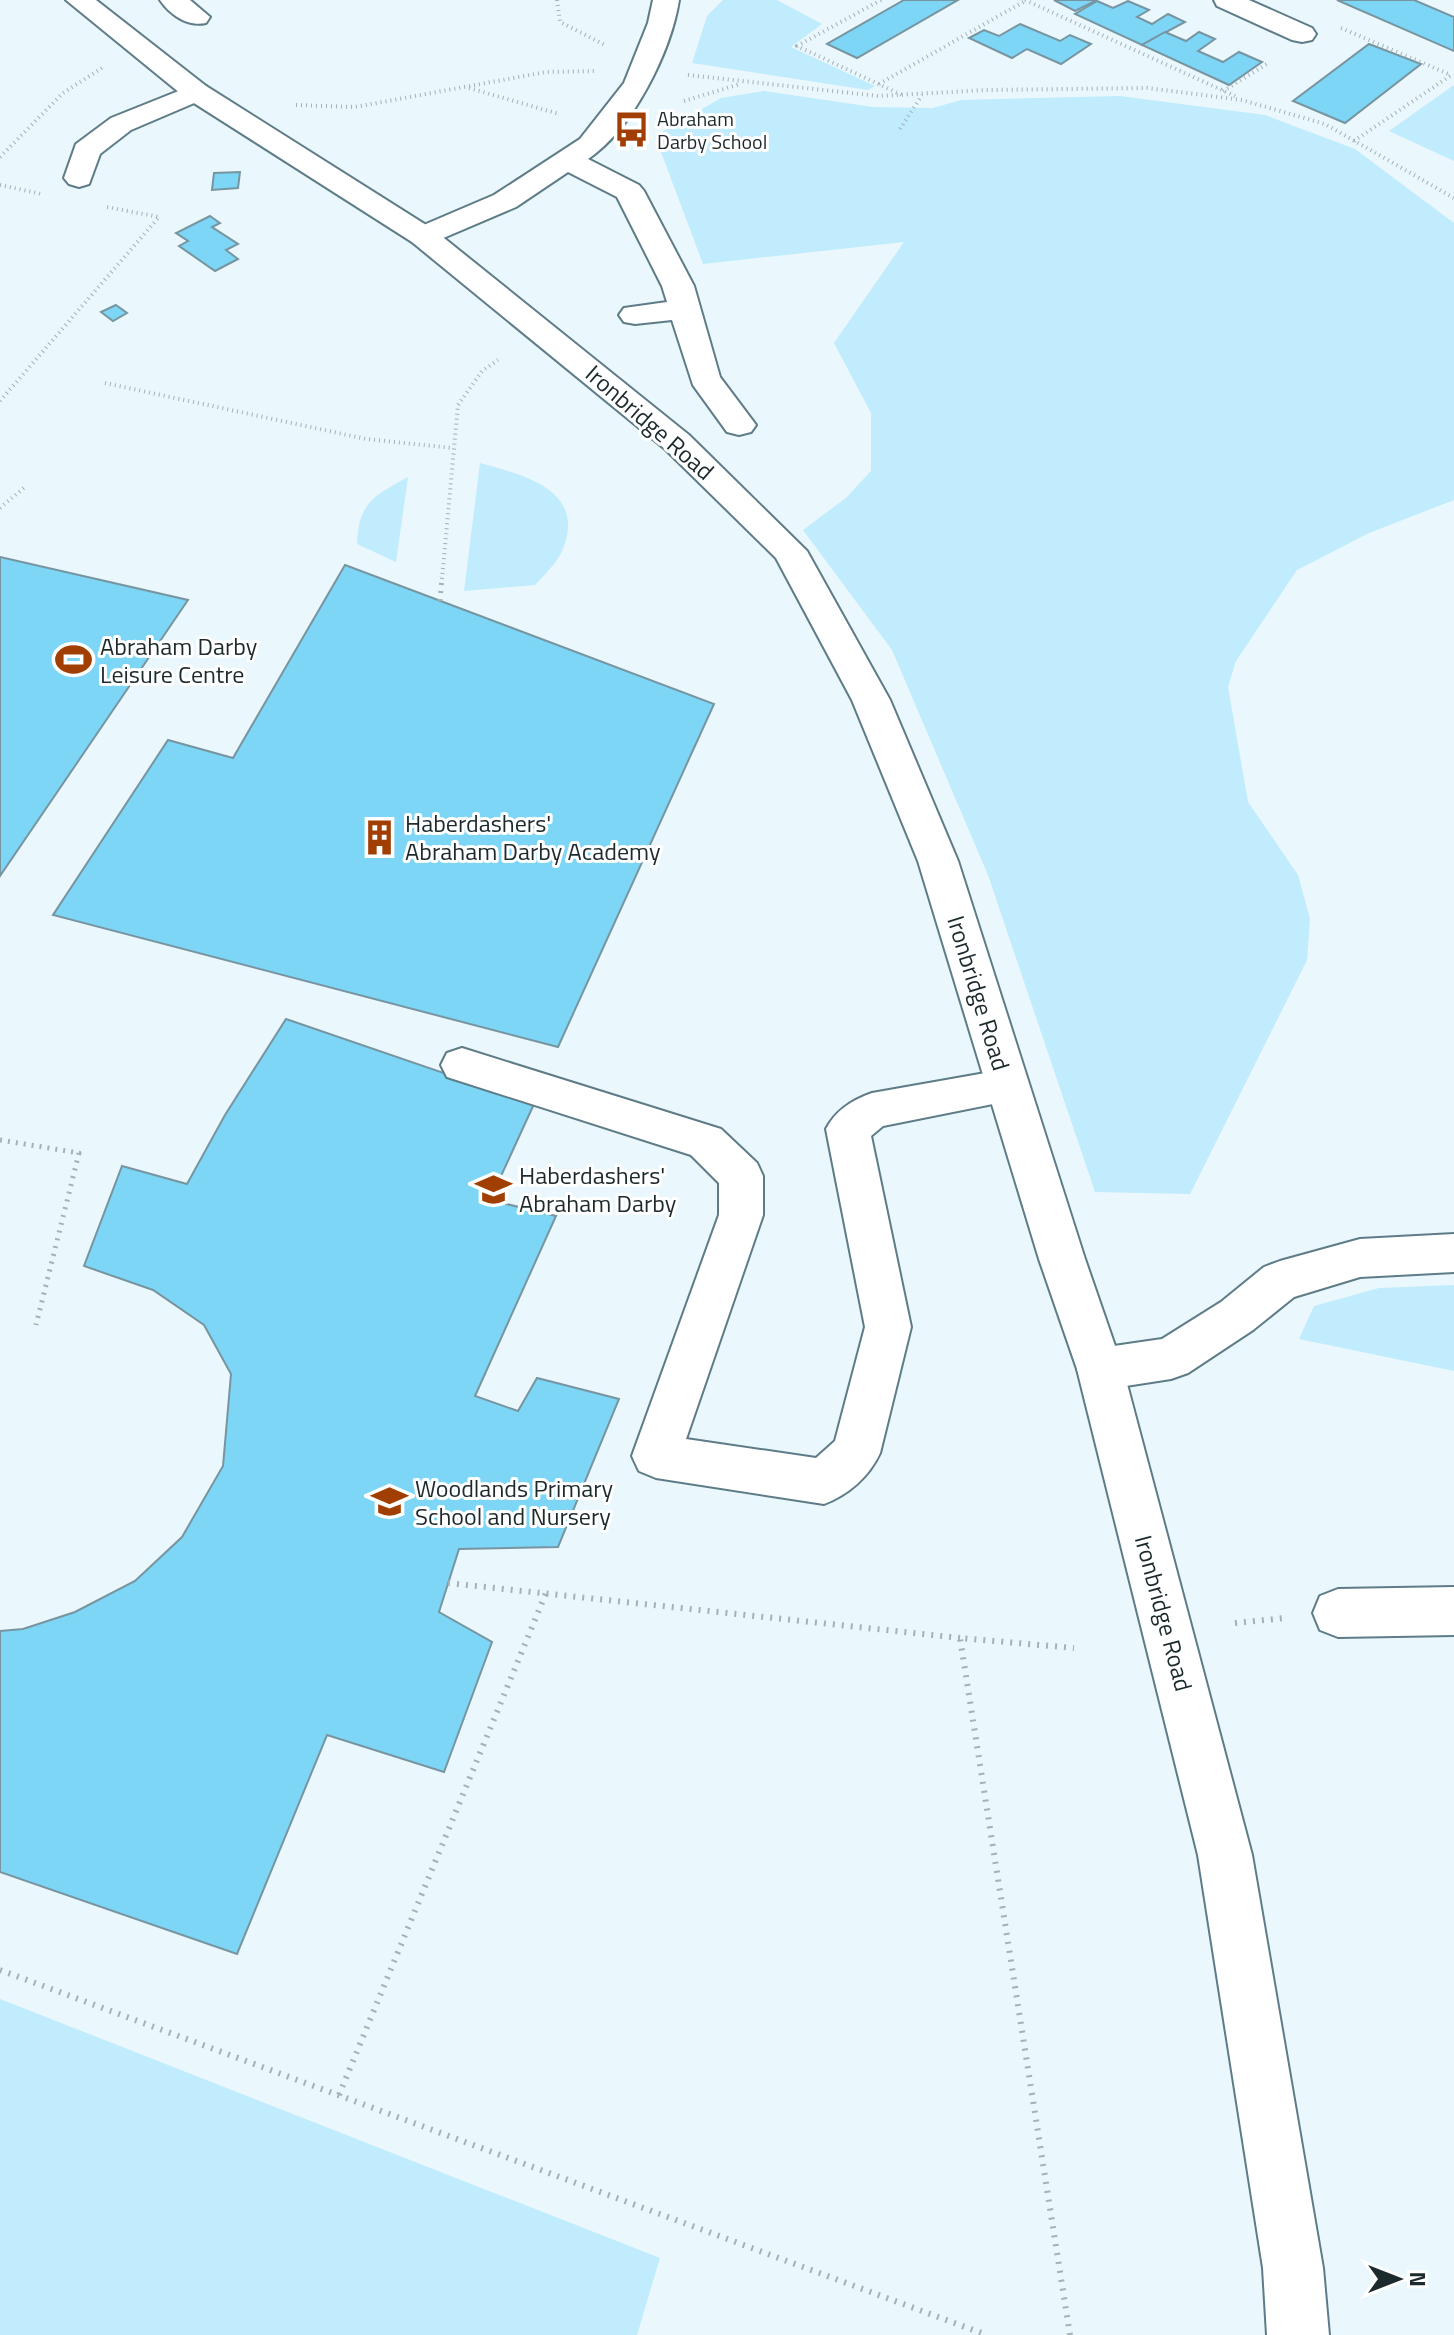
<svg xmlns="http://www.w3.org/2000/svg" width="1454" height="2335" viewBox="0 0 1454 2335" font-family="'Titillium Web',sans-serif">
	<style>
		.green { fill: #c0ecfd }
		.building { fill: #7dd6f6; stroke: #7795a1; stroke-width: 2 }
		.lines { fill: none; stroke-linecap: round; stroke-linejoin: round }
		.minor-casing { stroke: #5e7c87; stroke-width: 4 }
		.major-casing { stroke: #5e7c87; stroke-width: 4 }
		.path-far2 { stroke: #a4b1b6; stroke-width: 4; stroke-dasharray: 1 4; stroke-linecap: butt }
		.path-far1 { stroke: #a4b1b6; stroke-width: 5; stroke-dasharray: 2 6; stroke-linecap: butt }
		.path { stroke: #a4b1b6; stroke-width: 6; stroke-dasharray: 2 7; stroke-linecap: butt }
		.minor { fill: #fff; fill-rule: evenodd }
		.major { fill: #fff; fill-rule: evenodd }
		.labels { text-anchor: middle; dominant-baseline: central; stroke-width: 6; stroke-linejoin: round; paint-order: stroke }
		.far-poi-label { font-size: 20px; fill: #1c292d; stroke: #fff; text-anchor: start }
		.street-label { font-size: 24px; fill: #1c292d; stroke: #fff }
		.poi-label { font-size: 24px; fill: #1c292d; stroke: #fff; text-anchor: start }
	</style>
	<rect width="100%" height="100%" fill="#eaf7fc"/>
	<!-- green -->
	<g class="green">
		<path d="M723,0H777L822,24L791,47L875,86L868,90L692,63L707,16Z"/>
		<path d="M1454,85V161L1389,131Z"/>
		<path d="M764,91L873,107L933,108L961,100L1120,96L1265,115L1355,149L1454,223V500L1369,533L1297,570L1236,661L1228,687L1248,802L1298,875L1310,919L1307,960L1190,1194L1095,1192L988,875L892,650L803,530L847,497L871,471V413L834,343L904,242L703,264L655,136L721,98Z"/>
		<path d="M480,463C524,475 588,490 562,551C557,563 544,575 535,585L464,591Z"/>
		<path d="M408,477L396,562L357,544C359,501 374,496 408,477Z"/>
		<path d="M1454,1285V1371L1299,1339L1314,1306L1379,1288Z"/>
		<path d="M0,1999L660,2258L637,2335H0Z"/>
	</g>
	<!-- building -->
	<g class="building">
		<path d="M904,0H958L857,58L827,44Z"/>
		<path d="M1054,0H1097L1075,11Z"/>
		<path d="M1337,0H1414L1454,17V51Z"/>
		<path d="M1097,1L1113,8L1128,1L1149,10L1137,17L1152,24L1168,14L1185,22L1142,45L1075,14Z"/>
		<path d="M1020,24L1060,41L1070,35L1091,44L1061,64L1027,49L1012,58L969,38L984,30L999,36Z"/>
		<path d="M1165,32L1186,41L1199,32L1215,39L1198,51L1223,62L1239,52L1262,62L1229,85L1142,45Z"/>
		<path d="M1369,44L1421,64L1345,123L1293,101Z"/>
		<path d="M240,172L238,188L212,190L214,173Z"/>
		<path d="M210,216L220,223L212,227L238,244L226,250L238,259L215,271L179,246L188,241L176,233Z"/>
		<path d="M116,305L127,313L113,321L101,312Z"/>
		<path d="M0,557L188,600L0,876Z"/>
		<path d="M345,565L714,704L558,1047L53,915L168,740L233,758Z"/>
		<path d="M286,1019L534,1104L490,1200L556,1216L475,1396L518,1411L537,1378L619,1399L558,1547L459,1549L439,1612L492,1642L444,1772L327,1735L237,1954L0,1872V1631L23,1629L75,1612L135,1581L182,1537L223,1466L231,1374L204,1325L153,1290L84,1266L122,1166L187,1184L225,1115Z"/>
	</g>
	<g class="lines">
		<defs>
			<g id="minor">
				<path d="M160,0H190L210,17L206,23C188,27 170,15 160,0Z"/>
				<path d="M653,0H679C671,52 632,130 588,159L639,185L644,191L694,286L720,377L756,425L751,432L739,435L727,432L693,385L672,320L635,324L624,322L619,315L624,308L667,302L662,286L617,197L568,172L516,207L434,242L423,245L412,242L408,236L412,230L494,195L580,139L624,83L648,23Z"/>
				<path d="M1214,0H1249L1312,28L1316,34L1312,40L1302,42L1292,40L1217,6Z"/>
				<path d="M196,84L206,86L210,92L206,98L131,130L100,154L89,184L79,187L69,184L64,178L76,144L111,118Z"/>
				<path d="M462,1048L721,1129L757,1163L763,1176V1215L686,1439L816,1458L835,1441L865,1327L826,1129C836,1110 852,1100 872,1093L1008,1069L1023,1074L1029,1086L1023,1098L883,1126L871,1136L911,1327L880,1453C869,1477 848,1495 824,1504L656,1478L639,1471L632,1456L719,1215V1183L691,1155L447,1077L441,1065L447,1053Z"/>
				<path d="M1454,1234V1272L1360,1277L1294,1297L1253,1330L1188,1373L1171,1379L1100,1390L1083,1384L1077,1369L1083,1354L1100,1348L1162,1339L1221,1302L1264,1267L1280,1261L1360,1239Z"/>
				<path d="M1454,1587V1635L1338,1637L1320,1630L1313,1613L1320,1596L1338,1589Z"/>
			</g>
			<path id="major" d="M66,0H96L206,86L434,230L689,435L807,551L890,700L958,861L1085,1259L1123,1369L1252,1855L1323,2268L1329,2335H1267L1263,2268L1198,1855L1077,1369L1039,1259L918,861L852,700L776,558L665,449L412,242L186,98Z"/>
		</defs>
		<!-- minor casing -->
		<use href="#minor" class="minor-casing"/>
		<!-- major casing -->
		<use href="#major" class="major-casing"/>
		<!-- path-far2 -->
		<g class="path-far2">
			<path d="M557,0L560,22L607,46"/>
			<path d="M881,0L797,46L902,95"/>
			<path d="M1025,0L1235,96"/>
			<path d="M1341,28L1451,75"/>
			<path d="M688,75L878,96L987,90L1147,88L1242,100L1325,124L1454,198"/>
			<path d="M879,84L1025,1"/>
			<path d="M469,88L559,114"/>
			<path d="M1223,91L1267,64"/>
			<path d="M684,101L740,84"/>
			<path d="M296,105L355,107L546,72L595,71"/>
			<path d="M900,129L922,95"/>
			<path d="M1354,141L1453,74"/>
			<path d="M0,157L63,93L102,68"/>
			<path d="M0,185L42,194"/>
			<path d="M105,383L366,439L453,448"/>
			<path d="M0,401L159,217L107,207"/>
			<path d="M0,508L26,486"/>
			<path d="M442,579L458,405L482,371L498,360"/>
		</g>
		<!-- path-far1 -->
		<g class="path-far1">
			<path d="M440,601L442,577"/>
			<path d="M0,1140L79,1153L36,1325"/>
		</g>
		<!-- path -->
		<g class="path">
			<path d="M448,1583L960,1638"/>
			<path d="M1235,1623L1285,1618"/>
			<path d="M0,1970L987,2335"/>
			<path d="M339,2095L546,1593"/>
			<path d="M1070,2335L960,1638L1074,1648"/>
		</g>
		<!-- minor -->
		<use href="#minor" class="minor"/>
		<!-- major -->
		<use href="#major" class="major"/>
	</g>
	<!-- icons -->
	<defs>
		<symbol id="bus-bare" viewBox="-9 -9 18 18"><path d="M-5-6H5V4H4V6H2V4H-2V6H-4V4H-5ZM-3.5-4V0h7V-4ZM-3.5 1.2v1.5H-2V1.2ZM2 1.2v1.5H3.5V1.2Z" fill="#a13f03" stroke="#fff" stroke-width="2.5" paint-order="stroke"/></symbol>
		<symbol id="stadium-bare" viewBox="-9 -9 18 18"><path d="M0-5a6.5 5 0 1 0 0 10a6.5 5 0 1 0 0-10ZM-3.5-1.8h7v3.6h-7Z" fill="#a13f03" stroke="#fff" stroke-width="2.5" paint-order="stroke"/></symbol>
		<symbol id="building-bare" viewBox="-9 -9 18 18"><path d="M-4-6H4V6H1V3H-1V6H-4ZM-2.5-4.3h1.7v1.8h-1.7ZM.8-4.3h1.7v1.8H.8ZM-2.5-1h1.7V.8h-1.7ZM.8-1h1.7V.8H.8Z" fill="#a13f03" stroke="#fff" stroke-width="2.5" paint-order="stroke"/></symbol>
		<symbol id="school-bare" viewBox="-9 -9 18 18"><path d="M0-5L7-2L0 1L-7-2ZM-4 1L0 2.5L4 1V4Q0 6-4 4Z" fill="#a13f03" stroke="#fff" stroke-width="2.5" paint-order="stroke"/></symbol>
	</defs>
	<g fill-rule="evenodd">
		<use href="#bus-bare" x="606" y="104" width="51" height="51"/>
		<use href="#stadium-bare" x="48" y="634" width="51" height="51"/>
		<use href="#building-bare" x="354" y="812" width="51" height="51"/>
		<use href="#school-bare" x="468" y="1164" width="51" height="51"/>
		<use href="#school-bare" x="364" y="1476" width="51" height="51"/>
	</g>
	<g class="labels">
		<!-- far-poi labels -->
		<g class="far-poi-label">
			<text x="657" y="118">Abraham<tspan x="657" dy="23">Darby School</tspan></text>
		</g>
		<!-- street labels -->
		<g class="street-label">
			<text transform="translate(650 422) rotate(41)">Ironbridge Road</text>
			<text transform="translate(979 993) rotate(73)">Ironbridge Road</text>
			<text transform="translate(1164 1613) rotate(75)">Ironbridge Road</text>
		</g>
		<!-- poi labels -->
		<g class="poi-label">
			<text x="100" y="646">Abraham Darby<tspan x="100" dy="28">Leisure Centre</tspan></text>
			<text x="405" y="823">Haberdashers'<tspan x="405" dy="28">Abraham Darby Academy</tspan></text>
			<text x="519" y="1175">Haberdashers'<tspan x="519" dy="28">Abraham Darby</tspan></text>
			<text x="415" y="1488">Woodlands Primary<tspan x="415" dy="28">School and Nursery</tspan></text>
		</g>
	</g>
	<!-- north arrow -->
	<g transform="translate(1398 2279) rotate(90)" stroke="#ffffff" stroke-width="6" paint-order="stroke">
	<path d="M0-6L14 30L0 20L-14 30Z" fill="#1c292d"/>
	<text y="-12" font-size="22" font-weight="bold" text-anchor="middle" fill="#1c292d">N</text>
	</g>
</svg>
